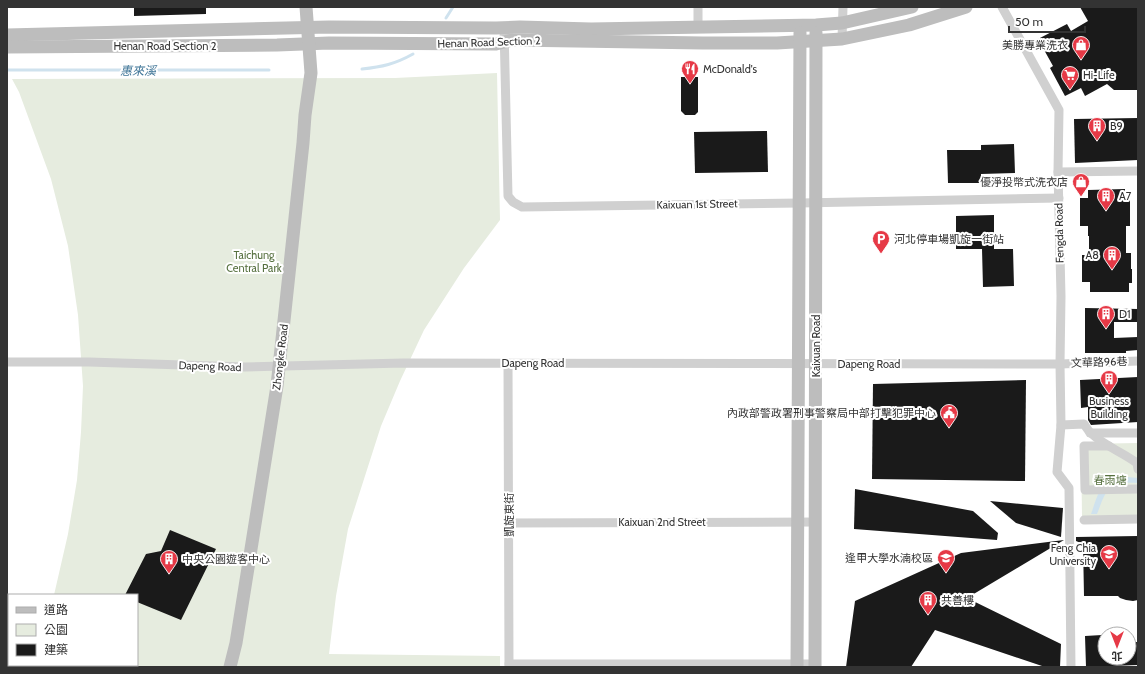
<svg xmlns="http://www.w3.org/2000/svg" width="1145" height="674" viewBox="0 0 1145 674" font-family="Cabin,'Noto Sans TC',sans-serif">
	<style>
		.green { fill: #e6ecdf }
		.water { fill: #cfe2ee }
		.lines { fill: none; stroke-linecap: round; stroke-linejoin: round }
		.stream { stroke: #cfe2ee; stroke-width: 3 }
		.building { fill: #1a1a1a }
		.street { stroke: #d0d0d0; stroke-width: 9 }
		.secondary { stroke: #bdbdbd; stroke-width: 13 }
		.labels { text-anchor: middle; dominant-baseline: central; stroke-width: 4; stroke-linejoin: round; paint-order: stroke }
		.street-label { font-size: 11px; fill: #333; stroke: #fff }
		.poi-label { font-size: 11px; fill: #333; stroke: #fff; text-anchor: start }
		.park-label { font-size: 11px; fill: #56703f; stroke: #fff }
		.water-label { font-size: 12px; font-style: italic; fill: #3f7597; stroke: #fff }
	</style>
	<rect width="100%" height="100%" fill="#fff"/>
	<!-- green -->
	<g class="green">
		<path d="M497,73L500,220L464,268L424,330L400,381L381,426L348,529L336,596L329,654L500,656V667H7V656H9V665H137V595H54L68,534L77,480L81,432L83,386L78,315L68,246L51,179L19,92L12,79L395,78Z"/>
		<path d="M1138,443V516H1082L1081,444Z"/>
	</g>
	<!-- water -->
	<path class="water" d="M1127,477L1138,478V483C1108,481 1107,488 1097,514H1091C1099,492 1100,479 1127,477Z"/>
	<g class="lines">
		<!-- stream -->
		<g class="stream">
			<path d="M446,18L453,7"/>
			<path d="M362,69C382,67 395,64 413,54"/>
			<path d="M7,70H269"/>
		</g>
	</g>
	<!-- building -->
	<g class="building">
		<path d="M134,7H206V14L134,16Z"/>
		<path d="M1080,7H1138V90H1114L1107,84L1085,96L1081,88L1065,96L1050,68L1053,66L1038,39L1067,24L1071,31L1088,21Z"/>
		<path d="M681,77H698V112L695,115H685L681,111Z"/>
		<path d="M1138,118V160L1075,163L1074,119Z"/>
		<path d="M767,131L768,172L695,173L694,132Z"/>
		<path d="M1014,144L1015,173L981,174V183H948L947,150H981V145Z"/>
		<path d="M1125,189V197H1130V226H1126V253H1131V269H1132V283H1129V292H1090V282H1082V255H1089V236H1088V226H1080V198H1088V190Z"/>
		<path d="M994,215V249H1013L1014,286L983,287L982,249H956V216Z"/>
		<path d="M1085,308L1138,309V322H1114V338L1138,337V350L1126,351V353H1085Z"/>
		<path d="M1138,377V422L1091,425L1088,420V407L1081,408L1080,380Z"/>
		<path d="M1026,380L1025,481L872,479L873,384Z"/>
		<path d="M855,489L973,511L998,533L997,540L854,529Z"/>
		<path d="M990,501L1063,508L1061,537L1016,523Z"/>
		<path d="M170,530L216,549L181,620L137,602V595H125L146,554L161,551Z"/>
		<path d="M1138,536V600L1133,601L1126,600L1120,598L1118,596H1084L1083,544L1076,541V537Z"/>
		<path d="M1064,540L967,598L1061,644L1060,667H1045L935,630L911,667H846L855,601L961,553Z"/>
		<path d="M1102,635V643H1105V658H1129V642H1138V665L1086,667L1085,636Z"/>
	</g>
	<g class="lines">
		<!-- street -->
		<g class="street">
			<path d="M1002,7L1059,110L1058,172L1061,296L1060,364L1061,425L1057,472L1069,488L1071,667"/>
			<path d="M698,27V7"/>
			<path d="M504,28L508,196L513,202L522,207L800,203L1059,198"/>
			<path d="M842,39L843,7"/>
			<path d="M1058,172L1138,171"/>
			<path d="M7,362H89L245,367L403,363L1060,364L1138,361"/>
			<path d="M508,363L509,667"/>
			<path d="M1061,425L1084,424C1086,427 1088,431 1092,434C1105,446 1122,452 1137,463L1138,469"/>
			<path d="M1090,433H1138"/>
			<path d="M1109,446H1084L1085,490L1138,489"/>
			<path d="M1084,520L1138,519"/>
			<path d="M509,523L815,522"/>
			<path d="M509,664H815"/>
		</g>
		<!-- secondary -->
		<g class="secondary">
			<path d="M7,35L329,27L496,28L520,27L591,29L816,25L842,23L912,7"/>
			<path d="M7,47L277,45L329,43L496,44L512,40L703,43H777L842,39L909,25L966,7"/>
			<path d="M230,667L236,643L277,386L303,143L305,115L311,73L306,7"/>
			<path d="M797,667L800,33"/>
			<path d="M815,667L816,33"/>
		</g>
	</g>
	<!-- icons -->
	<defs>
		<symbol id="shop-pin" viewBox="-11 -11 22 30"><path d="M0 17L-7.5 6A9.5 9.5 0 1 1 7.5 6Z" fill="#e63946" stroke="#fff"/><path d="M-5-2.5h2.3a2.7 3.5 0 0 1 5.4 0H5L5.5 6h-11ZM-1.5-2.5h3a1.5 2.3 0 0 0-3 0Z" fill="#fff"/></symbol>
		<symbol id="restaurant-pin" viewBox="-11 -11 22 30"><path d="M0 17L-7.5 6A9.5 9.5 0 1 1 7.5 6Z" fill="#e63946" stroke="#fff"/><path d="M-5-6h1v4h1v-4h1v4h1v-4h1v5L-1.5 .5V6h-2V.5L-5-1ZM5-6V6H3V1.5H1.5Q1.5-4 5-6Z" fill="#fff"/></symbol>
		<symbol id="supermarket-pin" viewBox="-11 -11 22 30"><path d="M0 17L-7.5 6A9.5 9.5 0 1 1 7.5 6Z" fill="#e63946" stroke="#fff"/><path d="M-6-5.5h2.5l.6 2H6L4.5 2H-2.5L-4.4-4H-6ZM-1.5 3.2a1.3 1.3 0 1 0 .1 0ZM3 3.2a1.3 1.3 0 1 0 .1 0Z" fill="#fff"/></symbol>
		<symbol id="building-pin" viewBox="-11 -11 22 30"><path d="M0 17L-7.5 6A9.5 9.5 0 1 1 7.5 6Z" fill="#e63946" stroke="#fff"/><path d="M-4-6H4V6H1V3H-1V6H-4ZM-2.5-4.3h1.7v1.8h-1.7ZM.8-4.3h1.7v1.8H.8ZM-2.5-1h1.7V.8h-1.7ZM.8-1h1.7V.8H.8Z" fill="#fff"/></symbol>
		<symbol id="parking-pin" viewBox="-11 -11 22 30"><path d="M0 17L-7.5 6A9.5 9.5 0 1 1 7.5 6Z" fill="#e63946" stroke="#fff"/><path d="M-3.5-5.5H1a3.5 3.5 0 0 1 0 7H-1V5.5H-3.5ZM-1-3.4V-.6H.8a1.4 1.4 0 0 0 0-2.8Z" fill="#fff"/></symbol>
		<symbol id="civic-pin" viewBox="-11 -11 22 30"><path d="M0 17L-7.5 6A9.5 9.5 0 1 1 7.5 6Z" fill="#e63946" stroke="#fff"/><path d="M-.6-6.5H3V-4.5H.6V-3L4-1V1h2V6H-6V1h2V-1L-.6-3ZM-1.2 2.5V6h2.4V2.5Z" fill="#fff"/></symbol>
		<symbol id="university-pin" viewBox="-11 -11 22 30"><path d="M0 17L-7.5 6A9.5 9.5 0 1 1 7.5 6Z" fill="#e63946" stroke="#fff"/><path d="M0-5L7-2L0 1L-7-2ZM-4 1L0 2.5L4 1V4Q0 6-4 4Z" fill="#fff"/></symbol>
	</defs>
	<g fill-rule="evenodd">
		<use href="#shop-pin" x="1071" y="35" width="20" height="27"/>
		<use href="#restaurant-pin" x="680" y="59" width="20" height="27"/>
		<use href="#supermarket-pin" x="1060" y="65" width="20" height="27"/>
		<use href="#building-pin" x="1087" y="116" width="20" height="27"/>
		<use href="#shop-pin" x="1071" y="172" width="20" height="27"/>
		<use href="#building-pin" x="1096" y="186" width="20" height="27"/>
		<use href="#parking-pin" x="871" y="229" width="20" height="27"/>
		<use href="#building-pin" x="1102" y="245" width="20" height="27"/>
		<use href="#building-pin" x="1096" y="304" width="20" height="27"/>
		<use href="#building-pin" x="1099" y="369" width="20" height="27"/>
		<use href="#civic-pin" x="939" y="403" width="20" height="27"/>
		<use href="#university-pin" x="1099" y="544" width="20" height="27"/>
		<use href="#university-pin" x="936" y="548" width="20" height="27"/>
		<use href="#building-pin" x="159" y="549" width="20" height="27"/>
		<use href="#building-pin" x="918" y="590" width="20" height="27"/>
	</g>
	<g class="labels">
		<!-- street labels -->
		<g class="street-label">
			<text transform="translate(489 42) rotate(-2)">Henan Road Section 2</text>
			<text x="165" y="46">Henan Road Section 2</text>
			<text transform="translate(697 204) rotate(-1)">Kaixuan 1st Street</text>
			<text transform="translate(1059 233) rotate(-91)">Fengda Road</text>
			<text transform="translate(816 346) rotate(-90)">Kaixuan Road</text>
			<text transform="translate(280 357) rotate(-83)">Zhongke Road</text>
			<text transform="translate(1099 362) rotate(-2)">文華路96巷</text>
			<text x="533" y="363">Dapeng Road</text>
			<text x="869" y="364">Dapeng Road</text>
			<text transform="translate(210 366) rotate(2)">Dapeng Road</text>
			<text transform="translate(509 515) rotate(-90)">凱旋東街</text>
			<text x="662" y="522">Kaixuan 2nd Street</text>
		</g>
		<!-- poi labels -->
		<g class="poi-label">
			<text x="1068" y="45" text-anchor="end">美勝專業洗衣</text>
			<text x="703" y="69">McDonald's</text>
			<text x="1083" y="75">Hi-Life</text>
			<text x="1110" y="126">B9</text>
			<text x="1068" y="182" text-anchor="end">優淨投幣式洗衣店</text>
			<text x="1119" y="196">A7</text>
			<text x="894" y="239">河北停車場凱旋一街站</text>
			<text x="1099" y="255" text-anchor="end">A8</text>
			<text x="1119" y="314">D1</text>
			<text x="1109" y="401" text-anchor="middle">Business<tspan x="1109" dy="13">Building</tspan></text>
			<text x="936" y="413" text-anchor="end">內政部警政署刑事警察局中部打擊犯罪中心</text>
			<text x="1096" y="548" text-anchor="end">Feng Chia<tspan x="1096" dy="13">University</tspan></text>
			<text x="933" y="558" text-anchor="end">逢甲大學水湳校區</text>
			<text x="182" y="559">中央公園遊客中心</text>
			<text x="941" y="600">共善樓</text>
		</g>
		<!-- park labels -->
		<g class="park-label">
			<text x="254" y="255">Taichung<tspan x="254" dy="13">Central Park</tspan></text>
			<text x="1110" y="480">春雨塘</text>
		</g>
		<!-- water labels -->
		<g class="water-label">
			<text x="138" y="70">惠來溪</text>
		</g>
	</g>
	<!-- border -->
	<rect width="1145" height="674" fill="none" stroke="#333333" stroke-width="16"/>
	<!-- legend -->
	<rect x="8" y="594" width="130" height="72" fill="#ffffff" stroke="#adadad"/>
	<rect x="16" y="607" width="20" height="6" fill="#bdbdbd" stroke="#adadad"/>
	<text x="44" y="614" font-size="12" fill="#333333">道路</text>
	<rect x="16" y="624" width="20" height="12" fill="#e6ecdf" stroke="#adadad"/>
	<text x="44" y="634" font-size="12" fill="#333333">公園</text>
	<rect x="16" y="644" width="20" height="12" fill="#1a1a1a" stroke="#adadad"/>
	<text x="44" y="654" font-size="12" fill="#333333">建築</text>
	<!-- north arrow -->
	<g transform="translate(1117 646) rotate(180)"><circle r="19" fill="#ffffff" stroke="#adadad"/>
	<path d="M0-3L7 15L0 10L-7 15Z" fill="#e63946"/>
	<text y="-6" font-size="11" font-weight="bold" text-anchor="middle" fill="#333333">北</text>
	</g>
	<!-- scale -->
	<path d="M1009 26v6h76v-6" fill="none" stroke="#333333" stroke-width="2"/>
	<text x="1015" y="26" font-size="12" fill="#333333" stroke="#ffffff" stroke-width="3" paint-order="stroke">50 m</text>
</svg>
